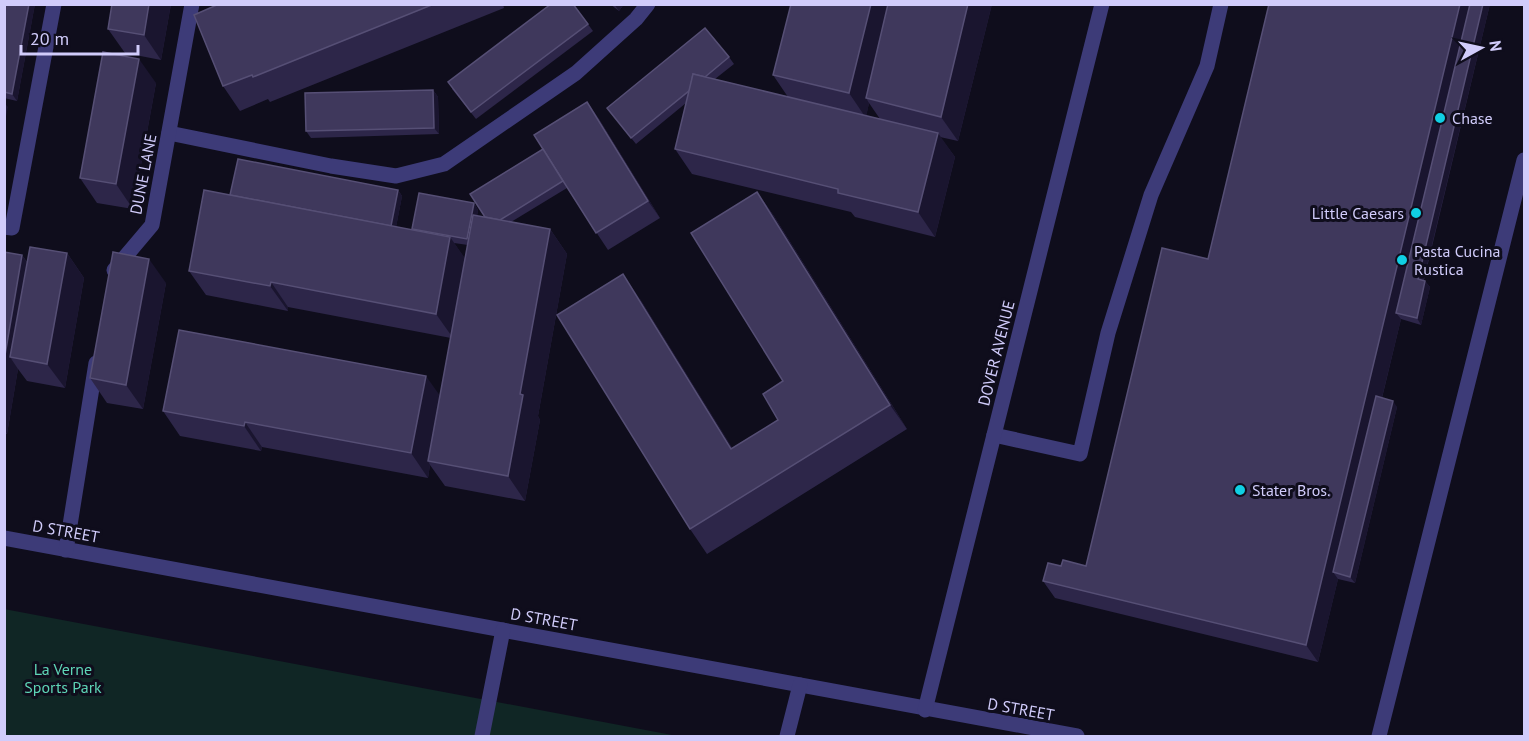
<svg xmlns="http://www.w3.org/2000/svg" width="1529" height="741" viewBox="0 0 1529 741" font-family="'PT Sans',sans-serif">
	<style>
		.green { fill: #102625 }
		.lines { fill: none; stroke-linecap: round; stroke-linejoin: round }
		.minor { stroke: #3d3b78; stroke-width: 15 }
		.wall { fill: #2d2649; fill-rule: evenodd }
		.shaded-wall { fill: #1a152f }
		.building { fill: #3f385c; stroke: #564f75; stroke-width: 1.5 }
		.poi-dot { fill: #10cfe3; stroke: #0f0d1c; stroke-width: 2 }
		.labels { text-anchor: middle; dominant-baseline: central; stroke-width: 6; stroke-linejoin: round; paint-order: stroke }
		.poi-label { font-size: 16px; fill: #d1ccfb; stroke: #0f0d1c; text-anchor: start }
		.street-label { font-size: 16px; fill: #d1ccfb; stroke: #0f0d1c }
		.park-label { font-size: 16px; fill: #5ed5b6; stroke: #0f0d1c }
	</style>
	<rect width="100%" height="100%" fill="#0f0d1c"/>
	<!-- green -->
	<path class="green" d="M4,609L672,735L673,736H5Z"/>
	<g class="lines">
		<!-- minor -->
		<g class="minor">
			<path d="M169,133L331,166L396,176L444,164L576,73L636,19L648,4"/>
			<path d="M4,227L12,228L54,4"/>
			<path d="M114,270L152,225L192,4"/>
			<path d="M994,435L1080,454L1108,333L1151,195L1207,66L1221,4"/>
			<path d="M4,538L1077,736"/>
			<path d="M66,550L96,363"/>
			<path d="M925,710L1102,4"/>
			<path d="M482,736L503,630"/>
			<path d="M787,736L800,685"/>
			<path d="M1379,736L1524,160"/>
		</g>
	</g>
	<!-- wall -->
	<g class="wall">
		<path d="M4,4H35L17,101L4,98Z"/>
		<path d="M112,4H171L161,60L125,53L108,29Z"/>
		<path d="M219,4H503L504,8L270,102L268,99L240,111L223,86Z"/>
		<path d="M573,4L593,31L476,119L452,89Z"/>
		<path d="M610,4H624L619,11Z"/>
		<path d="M992,4L958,141L940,137L955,157L935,237L855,217L851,212L692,174L675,149L686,103L636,144L607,108L729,57L734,64L715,79L788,97L773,75ZM869,103L880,119L866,116Z"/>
		<path d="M1490,4L1424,280L1425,281L1430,287L1421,325L1401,319L1382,398L1397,407L1355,583L1338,579L1318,662L1055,598L1043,581L1061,566H1086L1208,259Z"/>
		<path d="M156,83L133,209L97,203L80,178Z"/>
		<path d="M433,90L438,97L439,134L311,138L306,131Z"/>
		<path d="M587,102L599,119L660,218L608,250L567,188L511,222L550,229L567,254L538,416L540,420L525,501L445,486L430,465L428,478L262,447L261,451L180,436L163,411L440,396L451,338L288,307V311L206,295L189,271L230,195L398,190L402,196L396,227L413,230L474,203L478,210L477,216L485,217L543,149ZM454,243L468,245L465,259Z"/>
		<path d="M757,192L774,216L907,429L707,554L690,529L640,299L732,448L778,420L783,381Z"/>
		<path d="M4,252L22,255L27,262L67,253L84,278L65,388L27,381L18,369L7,434L4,433Z"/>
		<path d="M166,283L143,409L107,403L90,378Z"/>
	</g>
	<!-- shaded-wall -->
	<g class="shaded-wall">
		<path d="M29,4H35L17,101L12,94Z"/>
		<path d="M149,4H171L161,60L144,35Z"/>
		<path d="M614,4H624L619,11Z"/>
		<path d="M871,4H894L866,98L869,103L866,118L849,93Z"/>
		<path d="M968,4H992L958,141L941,117Z"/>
		<path d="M1460,4H1476L1396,313L1401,319L1339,574L1333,572L1338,579L1318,662L1306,645Z"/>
		<path d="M1483,4H1490L1422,286L1418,279Z"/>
		<path d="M139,59L156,83L133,209L116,184Z"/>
		<path d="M433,90L438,97L439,134L434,128Z"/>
		<path d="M4,102L8,107L4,126Z"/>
		<path d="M587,102L599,119L660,218L648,201Z"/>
		<path d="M938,133L955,157L935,237L918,212Z"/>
		<path d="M398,190L402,196L395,233L390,227Z"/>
		<path d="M757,192L774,216L907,429L890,405Z"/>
		<path d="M474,203L478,210L472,246L467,239Z"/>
		<path d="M550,229L567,254L538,416L540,420L525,501L508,476L520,394Z"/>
		<path d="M450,237L467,261L453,338L436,314Z"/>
		<path d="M67,253L84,278L65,388L47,364Z"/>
		<path d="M22,255L34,273L10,357L18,369L7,434L4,430V361Z"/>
		<path d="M149,259L166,283L143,409L126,385Z"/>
		<path d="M623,274L640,299L748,473L731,449Z"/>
		<path d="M1425,281L1430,287L1421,325L1417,318Z"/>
		<path d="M271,282L288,307V311L270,286Z"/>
		<path d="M426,376L443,400L428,461L430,465L428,478L411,453Z"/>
		<path d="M1393,401L1397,407L1355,583L1350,577Z"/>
		<path d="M245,422L262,447L261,451L244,426Z"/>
	</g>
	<!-- building -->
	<g class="building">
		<path d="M4,4H29L12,94L4,92Z"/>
		<path d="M112,4H149L144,35L108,29Z"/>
		<path d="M219,4H434L253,77L252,75L223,86L194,15Z"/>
		<path d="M551,4H573L588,24L471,112L448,82Z"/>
		<path d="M791,4H871L849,93L773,75Z"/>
		<path d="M888,4H968L941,117L866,98Z"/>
		<path d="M1269,4H1460L1306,645L1043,581L1048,563L1061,566L1063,560L1086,566L1162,248L1208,259Z"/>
		<path d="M1470,4H1483L1418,279L1425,281L1417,318L1396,313Z"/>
		<path d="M705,28L729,57L705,77L693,74L690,90L631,138L607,108Z"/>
		<path d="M103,52L139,59L116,184L80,178Z"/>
		<path d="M693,74L938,133L918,212L838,193V189L675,149Z"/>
		<path d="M433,90L434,128L306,131L305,93Z"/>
		<path d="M587,102L648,201L596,233L534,135Z"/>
		<path d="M543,149L563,181L500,220L485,217L470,194Z"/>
		<path d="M238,159L398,190L391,226L230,195Z"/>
		<path d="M204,190L450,237L436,314L271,282L270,286L189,271Z"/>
		<path d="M757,192L890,405L690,529L557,315L623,274L731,449L778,420L763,394L783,381L691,233Z"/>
		<path d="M419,193L474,203L467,239L412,229Z"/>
		<path d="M473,215L550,229L520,394L523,395L508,476L428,461Z"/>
		<path d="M30,247L67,253L47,364L10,357Z"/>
		<path d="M4,252L22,255L4,361Z"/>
		<path d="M113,252L149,259L126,385L90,378Z"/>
		<path d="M179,330L426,376L411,453L245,422L244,426L163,411Z"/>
		<path d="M1376,396L1393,401L1350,577L1333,572Z"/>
	</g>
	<!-- markers -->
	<g class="poi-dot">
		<circle cx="1440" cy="118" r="6"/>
		<circle cx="1416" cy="213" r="6"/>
		<circle cx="1402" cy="260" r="6"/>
		<circle cx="1240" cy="490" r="6"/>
	</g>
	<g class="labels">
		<!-- poi labels -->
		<g class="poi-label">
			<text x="1452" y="118">Chase</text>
			<text x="1404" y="213" text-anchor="end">Little Caesars</text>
			<text x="1414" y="251">Pasta Cucina<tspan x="1414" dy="18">Rustica</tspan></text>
			<text x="1252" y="490">Stater Bros.</text>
		</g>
		<!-- street labels -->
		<g class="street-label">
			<text transform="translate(143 174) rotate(-79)">DUNE LANE</text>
			<text transform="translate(996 353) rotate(-76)">DOVER AVENUE</text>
			<text transform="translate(66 531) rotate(10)">D STREET</text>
			<text transform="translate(544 619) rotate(10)">D STREET</text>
			<text transform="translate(1021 709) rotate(10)">D STREET</text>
		</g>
		<!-- park labels -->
		<g class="park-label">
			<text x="63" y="669">La Verne<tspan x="63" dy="18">Sports Park</tspan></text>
		</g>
	</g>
	<!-- border -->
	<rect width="1529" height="741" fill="none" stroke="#d1ccfb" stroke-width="12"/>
	<!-- north arrow -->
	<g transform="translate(1481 48) rotate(82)" stroke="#0f0d1c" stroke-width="4.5" paint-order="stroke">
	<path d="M0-4.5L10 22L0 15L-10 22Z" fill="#d1ccfb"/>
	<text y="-9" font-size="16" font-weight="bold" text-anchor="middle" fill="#d1ccfb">N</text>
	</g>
	<!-- scale -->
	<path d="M21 45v9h117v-9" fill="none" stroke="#d1ccfb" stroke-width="3"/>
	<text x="30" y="45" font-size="18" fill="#d1ccfb" stroke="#0f0d1c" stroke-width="4.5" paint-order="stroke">20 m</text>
</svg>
